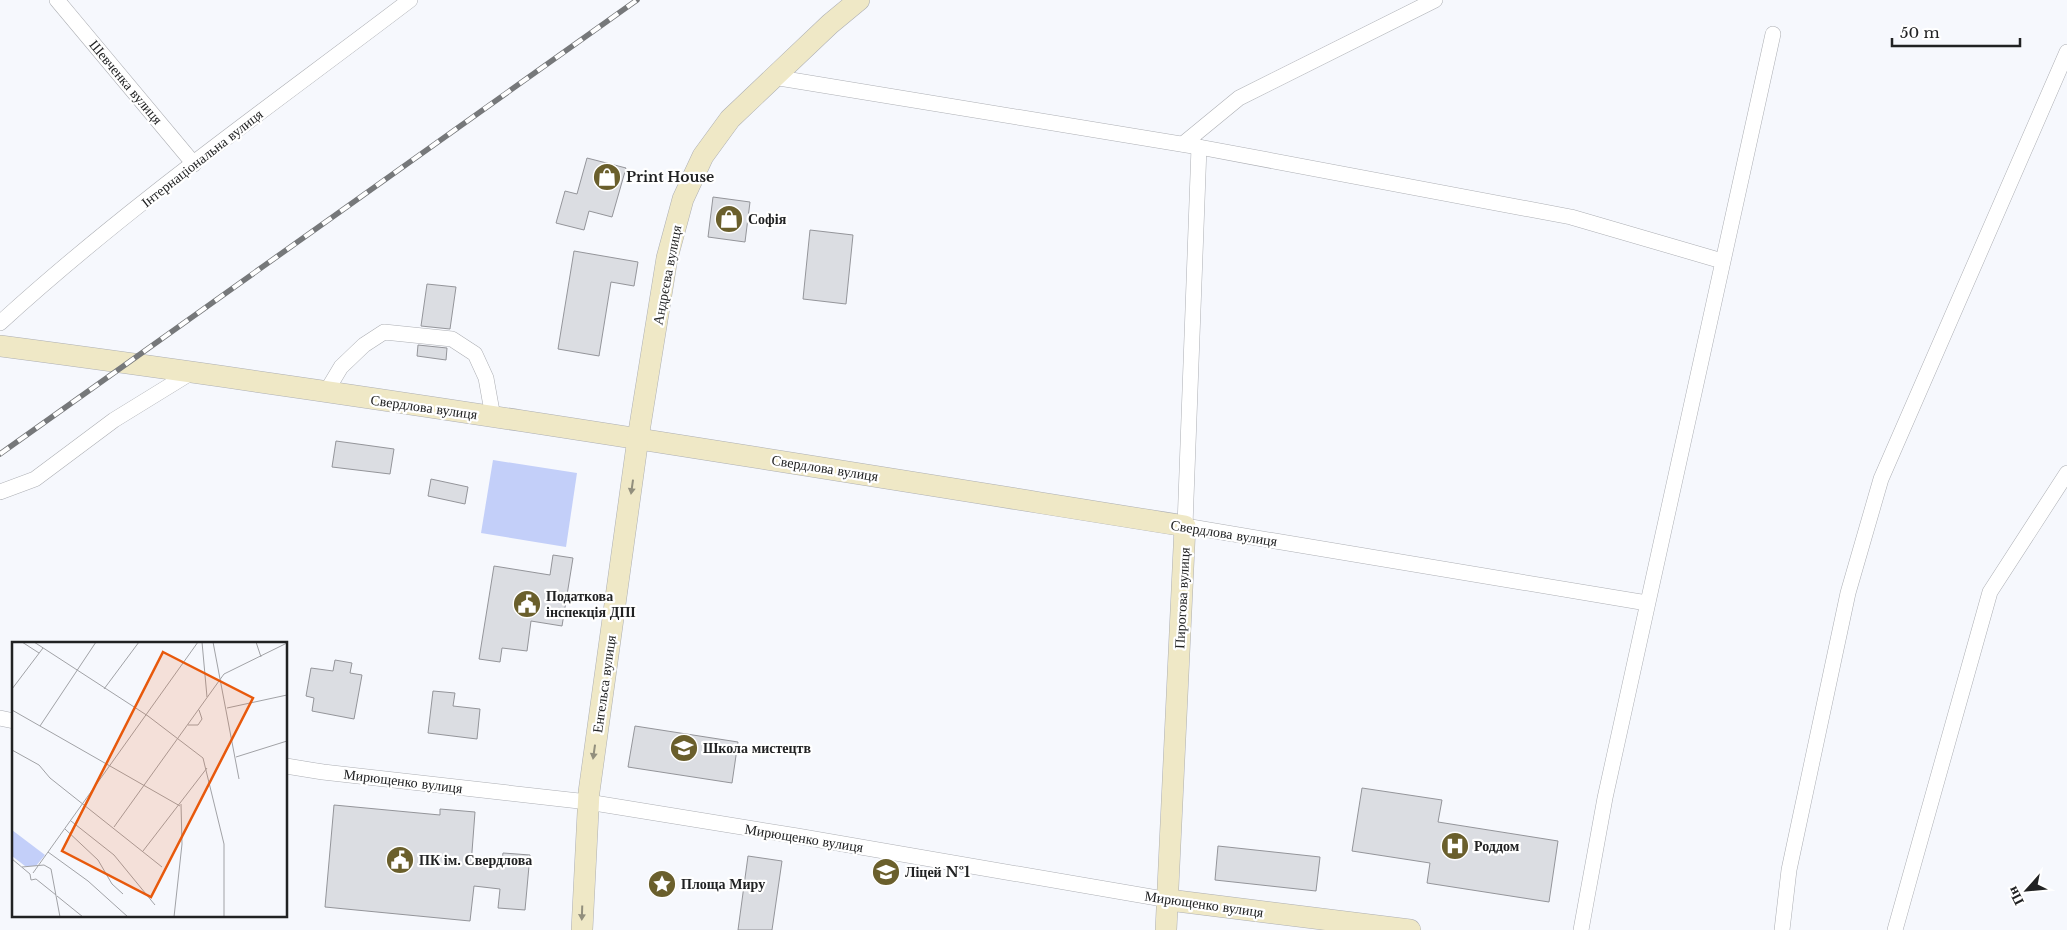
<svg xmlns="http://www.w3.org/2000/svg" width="2067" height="930" viewBox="0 0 2067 930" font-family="'Libre Baskerville',serif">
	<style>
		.green { fill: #c3cff9 }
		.building { fill: #dbdde2; stroke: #94959a }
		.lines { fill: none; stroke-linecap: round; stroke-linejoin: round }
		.street-casing { stroke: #adafb4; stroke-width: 16 }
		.secondary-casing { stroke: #adafb4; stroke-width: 22 }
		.street { stroke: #fff; stroke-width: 15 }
		.secondary { stroke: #efe8c6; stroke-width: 21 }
		.rail-casing { stroke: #76787a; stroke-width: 5.5 }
		.rail { stroke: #fff; stroke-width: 4; stroke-dasharray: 11; stroke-linecap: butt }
		.oneway { fill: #928f7d }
		.labels { text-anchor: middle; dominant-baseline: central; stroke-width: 4.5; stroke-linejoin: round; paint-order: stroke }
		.street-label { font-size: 14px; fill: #212223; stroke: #fff }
		.poi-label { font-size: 14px; font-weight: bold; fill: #212223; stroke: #fff; text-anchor: start }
		.inset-road { fill: none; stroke: #a1a2a6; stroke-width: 1 }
		.view { fill: #e8590c; fill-opacity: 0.15; stroke: #e8590c; stroke-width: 2.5 }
		.inset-edge { fill: none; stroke: #212223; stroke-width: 2.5 }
	</style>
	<rect width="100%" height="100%" fill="#f6f8fd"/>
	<!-- green -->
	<path class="green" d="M493,460L577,473L566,547L481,533Z"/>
	<!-- building -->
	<g class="building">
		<path d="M587,158L626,168L612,217L589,211L584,230L556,223L565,191L577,194Z"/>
		<path d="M713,197L750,202L745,242L708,237Z"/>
		<path d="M810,230L853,235L846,304L803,299Z"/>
		<path d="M574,251L638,262L634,286L611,282L599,356L558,349Z"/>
		<path d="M427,284L456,287L450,329L421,326Z"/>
		<path d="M418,345L447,348L446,360L417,356Z"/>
		<path d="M336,441L394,449L390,474L332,467Z"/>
		<path d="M431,479L468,487L465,504L428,496Z"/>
		<path d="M553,555L573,558L562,626L531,621L527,651L502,648L500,662L479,659L494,566L550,575Z"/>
		<path d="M335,660L352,663L350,673L362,675L354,719L312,711L314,698L306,696L311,668L333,671Z"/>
		<path d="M433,691L455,693L453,706L480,709L477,739L428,733Z"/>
		<path d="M635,726L738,742L732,783L628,767Z"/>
		<path d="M1362,788L1442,800L1438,822L1558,841L1549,902L1427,883L1430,863L1352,851Z"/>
		<path d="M334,805L440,815V809L475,812L471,865L501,868L503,853L530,855L525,910L498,908L500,889L474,886L470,921L325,907Z"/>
		<path d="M1218,846L1320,857L1316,891L1215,880Z"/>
		<path d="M748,856L782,861L772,930H738Z"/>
	</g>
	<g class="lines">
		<defs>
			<g id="street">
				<path d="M57,0L194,164"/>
				<path d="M773,77L1199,147L1571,217L1722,261"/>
				<path d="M1183,144L1239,98L1435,0"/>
				<path d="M1199,147L1185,526L1647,603"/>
				<path d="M0,323C128,206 272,105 410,0"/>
				<path d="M326,392L341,367L364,345L384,332L452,339L475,354L486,378L493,417"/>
				<path d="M0,492L35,479L114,420L192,372"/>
				<path d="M0,718L14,721"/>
				<path d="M286,766L323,772L588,802L797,836L1169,900"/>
				<path d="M1581,930L1605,798L1773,34"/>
				<path d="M1782,930L1789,870L1848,593L1881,479L2067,52"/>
				<path d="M1895,930L1990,592L2067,473"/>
			</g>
			<g id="secondary">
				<path d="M0,346C396,398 791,463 1185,526L1166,930"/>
				<path d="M1169,900L1410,930"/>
				<path d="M582,930L589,792L638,438L667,258L683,199L703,156L730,119L830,24L859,0"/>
			</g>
		</defs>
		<!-- street casing -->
		<use href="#street" class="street-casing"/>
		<!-- secondary casing -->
		<use href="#secondary" class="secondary-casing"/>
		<!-- street -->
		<use href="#street" class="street"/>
		<!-- secondary -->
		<use href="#secondary" class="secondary"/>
		<defs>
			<path id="rail" d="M0,454L637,0"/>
		</defs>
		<!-- rail casing -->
		<use href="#rail" class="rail-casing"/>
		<!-- rail -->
		<use href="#rail" class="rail"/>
	</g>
	<!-- one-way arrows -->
	<defs><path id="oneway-solid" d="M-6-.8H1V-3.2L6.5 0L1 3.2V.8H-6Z" transform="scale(1.25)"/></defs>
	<g class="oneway">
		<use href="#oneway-solid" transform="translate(632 487) rotate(98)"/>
		<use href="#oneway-solid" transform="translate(594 752) rotate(98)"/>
		<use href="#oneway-solid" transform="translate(582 913) rotate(92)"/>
	</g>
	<!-- icons -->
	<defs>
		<symbol id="shop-disc" viewBox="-11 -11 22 22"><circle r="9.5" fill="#6a5f2c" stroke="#fff"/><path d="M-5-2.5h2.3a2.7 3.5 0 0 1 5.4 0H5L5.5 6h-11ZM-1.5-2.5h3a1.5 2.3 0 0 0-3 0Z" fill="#fff"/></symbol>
		<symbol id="civic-disc" viewBox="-11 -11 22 22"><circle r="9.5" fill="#6a5f2c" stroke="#fff"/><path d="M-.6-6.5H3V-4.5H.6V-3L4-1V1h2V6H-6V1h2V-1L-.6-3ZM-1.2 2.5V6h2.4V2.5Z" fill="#fff"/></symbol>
		<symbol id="school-disc" viewBox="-11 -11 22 22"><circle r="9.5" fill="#6a5f2c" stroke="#fff"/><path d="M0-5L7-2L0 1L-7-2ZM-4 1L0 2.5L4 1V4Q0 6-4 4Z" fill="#fff"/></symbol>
		<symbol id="hospital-disc" viewBox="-11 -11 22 22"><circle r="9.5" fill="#6a5f2c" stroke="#fff"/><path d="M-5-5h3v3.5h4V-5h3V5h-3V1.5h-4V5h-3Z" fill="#fff"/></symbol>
		<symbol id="university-disc" viewBox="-11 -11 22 22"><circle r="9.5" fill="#6a5f2c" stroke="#fff"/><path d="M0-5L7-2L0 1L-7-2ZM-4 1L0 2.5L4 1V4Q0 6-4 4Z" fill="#fff"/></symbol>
		<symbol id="sight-disc" viewBox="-11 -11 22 22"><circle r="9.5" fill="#6a5f2c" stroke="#fff"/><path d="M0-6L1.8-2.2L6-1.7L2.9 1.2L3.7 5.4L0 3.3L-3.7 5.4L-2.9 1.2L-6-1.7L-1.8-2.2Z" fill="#fff"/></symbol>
	</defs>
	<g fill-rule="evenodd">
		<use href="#shop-disc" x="591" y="161" width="32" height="32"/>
		<use href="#shop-disc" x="713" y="203" width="32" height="32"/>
		<use href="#civic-disc" x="511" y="588" width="32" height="32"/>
		<use href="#school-disc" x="668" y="732" width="32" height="32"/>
		<use href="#hospital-disc" x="1439" y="830" width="32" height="32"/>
		<use href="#civic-disc" x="384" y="844" width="32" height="32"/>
		<use href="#university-disc" x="870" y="856" width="32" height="32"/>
		<use href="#sight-disc" x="646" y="868" width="32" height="32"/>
	</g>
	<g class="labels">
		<!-- street labels -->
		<g class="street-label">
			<text transform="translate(126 82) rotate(50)">Шевченка вулиця</text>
			<text transform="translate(202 158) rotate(-38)">Інтернаціональна вулиця</text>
			<text transform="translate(667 275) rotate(-79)">Андрєєва вулиця</text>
			<text transform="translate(424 407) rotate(8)">Свердлова вулиця</text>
			<text transform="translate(825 468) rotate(9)">Свердлова вулиця</text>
			<text transform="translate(1224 533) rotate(9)">Свердлова вулиця</text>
			<text transform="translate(1182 598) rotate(-87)">Пирогова вулиця</text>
			<text transform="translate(604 684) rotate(-82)">Енгельса вулиця</text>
			<text transform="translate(403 781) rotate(7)">Мирющенко вулиця</text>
			<text transform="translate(804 838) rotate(9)">Мирющенко вулиця</text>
			<text transform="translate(1204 904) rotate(8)">Мирющенко вулиця</text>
		</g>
		<!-- poi labels -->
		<g class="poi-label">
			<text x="626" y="177">Print House</text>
			<text x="748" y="219">Софія</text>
			<text x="546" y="596">Податкова<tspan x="546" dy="16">інспекція ДПІ</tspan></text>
			<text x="703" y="748">Школа мистецтв</text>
			<text x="1474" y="846">Роддом</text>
			<text x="419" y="860">ПК ім. Свердлова</text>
			<text x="905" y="872">Ліцей №1</text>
			<text x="681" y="884">Площа Миру</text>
		</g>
	</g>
	<!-- overview -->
	<g transform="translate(12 642)">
		<rect width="275" height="275" fill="#f6f8fd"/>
		<path d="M0,188L33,213L24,224H13L0,214Z" fill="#c3cff9"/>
		<path class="inset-road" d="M10,0L27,11M22,0L136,74L191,116L212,202V275M190,0L195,55M201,0L227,137M244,0L249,15M0,47L31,6M92,47L127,0M215,66L275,53M0,68L168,164M176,83H186L190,77L187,68M28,84L84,0M0,108L27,123L38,136L150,225M224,115L275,99M59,179L102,213L143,263M102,185L212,32L275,1M53,187L86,218L100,242L111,252M131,209L195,126M36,210L76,239L116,275M0,217L18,232L19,238L24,237L44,253M10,225L32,223L39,227L48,275M21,231L186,0M45,254L71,275M162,275L170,202L169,162"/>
		<path class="view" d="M151,10L241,56L139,255L50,209Z"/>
		<rect width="275" height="275" class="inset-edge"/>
	</g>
	<!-- north arrow -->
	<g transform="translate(2027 890) rotate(243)" stroke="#ffffff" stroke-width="4" paint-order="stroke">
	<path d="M0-4L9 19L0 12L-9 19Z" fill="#212223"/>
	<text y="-8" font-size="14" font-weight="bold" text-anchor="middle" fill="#212223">Пн</text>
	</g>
	<!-- scale -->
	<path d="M1892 38v8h128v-8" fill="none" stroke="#212223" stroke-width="2.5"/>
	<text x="1900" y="38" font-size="15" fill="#212223" stroke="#ffffff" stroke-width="4" paint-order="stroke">50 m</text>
</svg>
